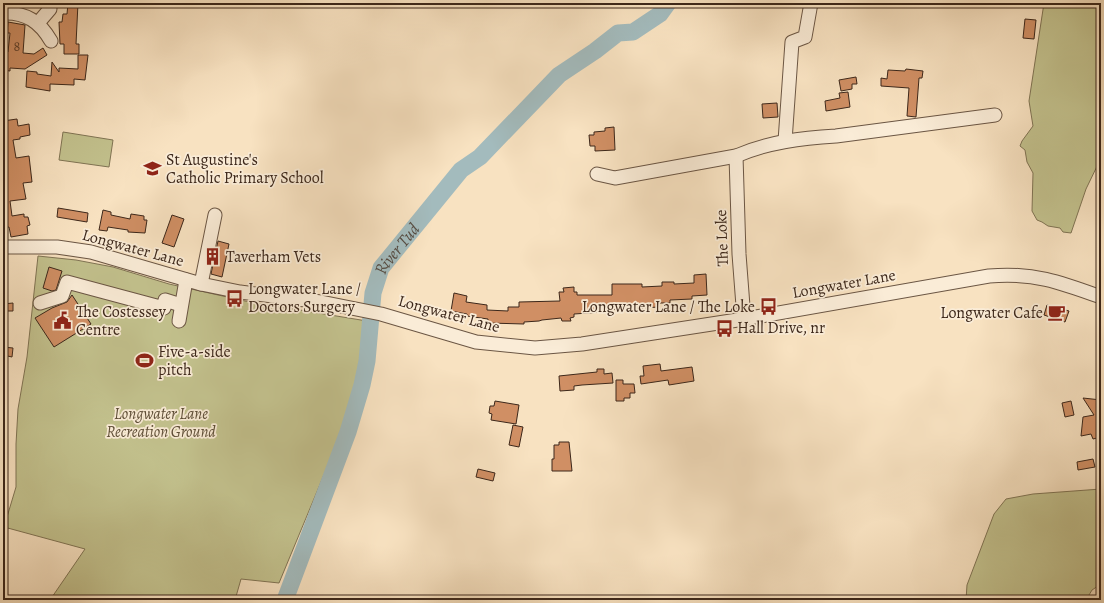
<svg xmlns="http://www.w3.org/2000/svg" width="1104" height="603" viewBox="0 0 1104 603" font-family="Alegreya,serif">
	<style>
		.green { fill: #c3c28e; stroke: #807454 }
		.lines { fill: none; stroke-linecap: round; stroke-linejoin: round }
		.river { stroke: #a3bbbd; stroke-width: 17 }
		.building { fill: #d08f64; stroke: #3c271a }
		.minor-casing { stroke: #6b5644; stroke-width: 15 }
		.minor { stroke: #faecd7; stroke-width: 13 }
		.labels { text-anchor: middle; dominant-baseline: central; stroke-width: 3.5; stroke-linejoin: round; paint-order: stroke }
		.number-label { font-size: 14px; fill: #61412c }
		.poi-label { font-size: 16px; fill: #3c271a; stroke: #faecd7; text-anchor: start }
		.street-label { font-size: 16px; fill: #3c271a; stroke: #faecd7 }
		.park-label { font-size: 16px; font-style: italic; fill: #5e4e37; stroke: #faecd7 }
		.water-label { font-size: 17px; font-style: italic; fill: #564c43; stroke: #faecd7 }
	</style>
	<rect width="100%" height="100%" fill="#f8e2c1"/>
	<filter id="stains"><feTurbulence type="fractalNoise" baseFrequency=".005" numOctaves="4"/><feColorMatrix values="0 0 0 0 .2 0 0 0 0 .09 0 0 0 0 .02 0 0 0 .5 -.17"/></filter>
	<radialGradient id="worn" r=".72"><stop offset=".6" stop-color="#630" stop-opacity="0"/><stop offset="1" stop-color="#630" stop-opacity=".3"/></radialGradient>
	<!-- green -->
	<g class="green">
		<path d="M1044,3H1101V158L1086,189L1071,233L1063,232L1060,228L1048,226L1042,222L1037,220L1032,211L1033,173L1027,162L1025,150L1020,146L1022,141L1033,126L1029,101Z"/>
		<path d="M63,132L113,140L109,167L59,160Z"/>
		<path d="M38,256L76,260L113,267L169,284L245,301L367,321L365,357L353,405L279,583L241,579L235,600H50L85,549L4,527L16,487V444L18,409L27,357Z"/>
		<path d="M1101,489V584L1092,590L1086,600H966L967,585L994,514L1006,499L1033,494Z"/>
	</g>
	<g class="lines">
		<!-- river -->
		<path class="river" id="s1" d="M285,600L348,432L362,385L367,361L373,293L381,268L461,170L480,157L559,75L595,51L618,33L633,32L660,14L668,3"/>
	</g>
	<!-- building -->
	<g class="building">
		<path d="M68,3H78L76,44H79V54H64V44H60L59,22H62L63,14H67Z"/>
		<path d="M1025,19L1036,20L1034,39L1023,38Z"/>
		<path d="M8,22L25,25L23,53L34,54L43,48L47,55L25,69L10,68V71L3,70V51L8,52L10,33H7Z"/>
		<path d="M78,55H88L85,80L74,79V85L50,84V91L26,87L27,71L37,72V74L51,76L52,62L59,72V68L78,69Z"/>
		<path d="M906,69L923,71L922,78H919L916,117L907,116L909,88L881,86V78L887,79L888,70L905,71Z"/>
		<path d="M856,77L857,84H852V89L841,91L839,80Z"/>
		<path d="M848,92L850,107L826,111L825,101L840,98L839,93Z"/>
		<path d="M777,103L778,117L763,118L762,104Z"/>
		<path d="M17,119L18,126L29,124L30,135L20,137V139L13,140L16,158L29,156L32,182L23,183L26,199L10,201L12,216L24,214V217H28L30,225L27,226L28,234L11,237L9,227L3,228V121Z"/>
		<path d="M614,127L615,150L595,151V146H590L589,135H594V132L605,131V128Z"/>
		<path d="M58,208L88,213L87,222L57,217Z"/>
		<path d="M103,210L111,212V215L130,219L131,214L144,216V220H147L145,233L128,232V230L108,227L107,231L99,230Z"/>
		<path d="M172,215L184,219L174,247L162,243Z"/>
		<path d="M218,241L229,244L222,277L211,274Z"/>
		<path d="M49,267L62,271L56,290L52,291L43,288Z"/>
		<path d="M706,274L707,295L692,296V299L670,300V303H659V307L608,310H603V312L574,314V317L570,318L571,321H562L561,318L542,320L539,321L524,322V324L488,323V319L467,316V314L451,311L454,293L467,296L466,302L487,305V310L508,311V307H519V302L560,301L559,292H564L563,288L574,287V292H577V295H612V284H642V287L662,286V282H674V284L694,283V275Z"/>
		<path d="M72,295L91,324L54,347L35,318L52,308L67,302Z"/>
		<path d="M13,303V311H3V304Z"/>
		<path d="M1047,305L1069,311L1065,322L1044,315Z"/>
		<path d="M3,347L13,348L12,357L3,355Z"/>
		<path d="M660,364L661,371L692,367L694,381L669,385L668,380L641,384L640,376H644L643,366Z"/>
		<path d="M597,369H604V374L612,373L613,383L582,385L574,386V390L560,391L559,376L597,372Z"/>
		<path d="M616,380H623V384H634L635,393H630V398H624V401H616Z"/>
		<path d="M1083,398L1101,400V437L1093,439L1091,434L1081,436L1083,417L1094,415Z"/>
		<path d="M495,401L519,405L516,424L491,420L492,414L489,413L490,406H494Z"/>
		<path d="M1071,401L1074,415L1065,417L1062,403Z"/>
		<path d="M513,425L523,427L519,447L509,445Z"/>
		<path d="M559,442H569L572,471H552V459H554V445H559Z"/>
		<path d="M1093,459L1095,467L1078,470L1077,462Z"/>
		<path d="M478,469L495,473L493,481L476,477Z"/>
	</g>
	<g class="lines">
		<defs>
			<g id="minor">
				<path d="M3,13C26,12 40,22 51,41"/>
				<path d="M38,23L50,9"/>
				<path d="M785,141L792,42L805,37L811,3"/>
				<path d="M736,156L739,254L744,319"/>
				<path d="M597,174L615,178L736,156C768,142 802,138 836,136L995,115"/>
				<path d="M3,247H57L91,252L201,284L240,292L321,302L381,314L476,342L535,348L582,344L744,319L989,276C1033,272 1060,282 1101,297"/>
				<path d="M201,284L215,215"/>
				<path d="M40,303L62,296L67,282L164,308L165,300L181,305"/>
				<path d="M179,321L186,280"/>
			</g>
		</defs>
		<!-- minor casing -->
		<use href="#minor" class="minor-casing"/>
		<!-- minor -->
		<use href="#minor" class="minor"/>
	</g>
	<!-- icons -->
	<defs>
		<symbol id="school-bare" viewBox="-9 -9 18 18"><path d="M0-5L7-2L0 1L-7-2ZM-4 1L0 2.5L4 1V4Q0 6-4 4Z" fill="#8f2418" stroke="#faecd7" stroke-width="2.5" paint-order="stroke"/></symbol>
		<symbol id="building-bare" viewBox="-9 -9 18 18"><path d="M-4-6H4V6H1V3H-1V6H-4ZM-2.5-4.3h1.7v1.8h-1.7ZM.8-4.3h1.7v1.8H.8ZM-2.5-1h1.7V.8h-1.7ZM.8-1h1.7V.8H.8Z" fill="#8f2418" stroke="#faecd7" stroke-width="2.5" paint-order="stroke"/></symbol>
		<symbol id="bus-bare" viewBox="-9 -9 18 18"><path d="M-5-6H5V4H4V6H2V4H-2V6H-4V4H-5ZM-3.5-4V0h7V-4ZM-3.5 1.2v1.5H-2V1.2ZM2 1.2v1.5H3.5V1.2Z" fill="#8f2418" stroke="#faecd7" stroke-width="2.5" paint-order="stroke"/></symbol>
		<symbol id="cafe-bare" viewBox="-9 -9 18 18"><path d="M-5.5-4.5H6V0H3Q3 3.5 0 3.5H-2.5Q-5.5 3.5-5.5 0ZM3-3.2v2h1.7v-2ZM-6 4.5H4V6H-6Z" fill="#8f2418" stroke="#faecd7" stroke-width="2.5" paint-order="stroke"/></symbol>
		<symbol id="civic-bare" viewBox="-9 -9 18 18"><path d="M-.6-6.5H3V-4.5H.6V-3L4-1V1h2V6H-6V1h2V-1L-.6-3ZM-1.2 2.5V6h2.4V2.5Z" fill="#8f2418" stroke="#faecd7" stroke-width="2.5" paint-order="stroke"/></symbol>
		<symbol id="stadium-bare" viewBox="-9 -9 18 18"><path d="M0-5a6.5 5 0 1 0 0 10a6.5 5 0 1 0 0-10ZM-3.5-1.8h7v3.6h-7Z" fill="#8f2418" stroke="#faecd7" stroke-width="2.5" paint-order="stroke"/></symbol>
	</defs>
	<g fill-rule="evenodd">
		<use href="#school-bare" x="140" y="156" width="25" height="25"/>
		<use href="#building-bare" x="200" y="244" width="25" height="25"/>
		<use href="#bus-bare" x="222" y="286" width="25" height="25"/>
		<use href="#bus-bare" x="756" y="294" width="25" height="25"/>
		<use href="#cafe-bare" x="1044" y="300" width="25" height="25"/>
		<use href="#civic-bare" x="50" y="308" width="25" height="25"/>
		<use href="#bus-bare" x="712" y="316" width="25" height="25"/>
		<use href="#stadium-bare" x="132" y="348" width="25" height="25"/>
	</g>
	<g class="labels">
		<!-- number labels -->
		<g class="number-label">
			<text x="17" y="46">8</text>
		</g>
		<!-- poi labels -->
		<g class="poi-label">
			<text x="166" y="160">St Augustine's<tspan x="166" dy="18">Catholic Primary School</tspan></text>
			<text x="226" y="257">Taverham Vets</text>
			<text x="248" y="289">Longwater Lane /<tspan x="248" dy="18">Doctors Surgery</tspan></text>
			<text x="755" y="307" text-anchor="end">Longwater Lane / The Loke</text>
			<text x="76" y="312">The Costessey<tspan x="76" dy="18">Centre</tspan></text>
			<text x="1043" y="313" text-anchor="end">Longwater Cafe</text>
			<text x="737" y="328">Hall Drive, nr</text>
			<text x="158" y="352">Five-a-side<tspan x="158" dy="18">pitch</tspan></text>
		</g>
		<!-- street labels -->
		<g class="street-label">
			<text transform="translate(722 238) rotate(-92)">The Loke</text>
			<text transform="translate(133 248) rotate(15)">Longwater Lane</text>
			<text transform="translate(844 284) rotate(-10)">Longwater Lane</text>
			<text transform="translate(449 314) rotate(15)">Longwater Lane</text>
		</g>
		<!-- park labels -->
		<g class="park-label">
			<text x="161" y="414">Longwater Lane<tspan x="161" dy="18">Recreation Ground</tspan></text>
		</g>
		<!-- water labels -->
		<g class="water-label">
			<text stroke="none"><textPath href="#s1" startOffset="372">River Tud</textPath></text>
		</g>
	</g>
	<!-- margin -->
	<rect width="1104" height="603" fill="none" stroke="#f8e2c1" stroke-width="16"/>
	<rect x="4" y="4" width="1096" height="595" fill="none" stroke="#3c271a" stroke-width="2"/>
	<rect x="8" y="8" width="1088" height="587" fill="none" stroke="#3c271a"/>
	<rect width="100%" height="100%" filter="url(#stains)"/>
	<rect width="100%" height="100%" fill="url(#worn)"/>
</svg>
